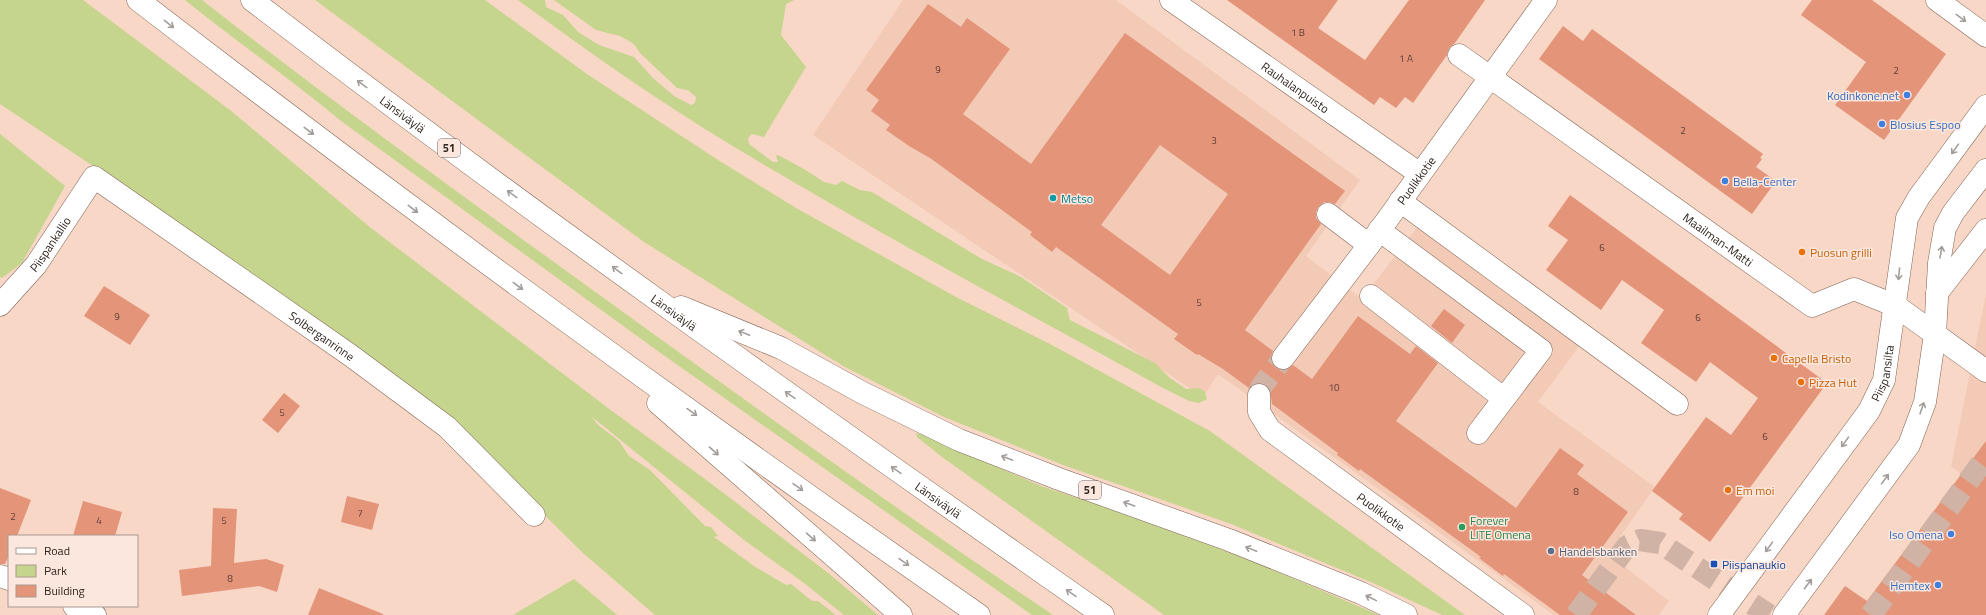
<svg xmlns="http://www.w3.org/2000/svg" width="1986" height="615" viewBox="0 0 1986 615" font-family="'Titillium Web',sans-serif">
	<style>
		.built { fill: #f2cab6 }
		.green { fill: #c5d58d }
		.building { fill: #e49479; fill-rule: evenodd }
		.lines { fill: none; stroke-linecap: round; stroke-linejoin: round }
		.minor-tunnel { stroke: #d0b3a5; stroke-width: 22; stroke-dasharray: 22 11; stroke-linecap: butt }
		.minor-casing { stroke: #806455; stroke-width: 23 }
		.major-casing { stroke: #806455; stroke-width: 23 }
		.highway-casing { stroke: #806455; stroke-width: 23 }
		.minor { stroke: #fff; stroke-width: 22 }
		.major { stroke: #fff; stroke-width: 22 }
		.highway { stroke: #fff; stroke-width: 22 }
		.oneway { stroke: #a29d9a }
		.shop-dot { fill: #3f7fe0; stroke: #fbe7dd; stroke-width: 1.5 }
		.culture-dot { fill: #0f9aa8; stroke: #fbe7dd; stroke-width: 1.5 }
		.food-dot { fill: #e8710a; stroke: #fbe7dd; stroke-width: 1.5 }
		.leisure-dot { fill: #2e9e5b; stroke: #fbe7dd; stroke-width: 1.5 }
		.service-dot { fill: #5c6f8a; stroke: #fbe7dd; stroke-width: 1.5 }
		.transit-dot { fill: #1a4fb4; stroke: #fbe7dd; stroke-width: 1.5 }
		.labels { text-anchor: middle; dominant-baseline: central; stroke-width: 3; stroke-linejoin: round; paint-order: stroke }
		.number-label { font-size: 10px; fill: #5e4136 }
		.shield { fill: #fbe7dd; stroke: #6e5f58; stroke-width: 1 }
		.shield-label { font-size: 11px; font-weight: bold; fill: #31251f }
		.street-label { font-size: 12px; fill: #31251f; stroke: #fbe7dd }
		.shop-label { font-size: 12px; fill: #366cbe; stroke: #fbe7dd; text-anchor: end }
		.culture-label { font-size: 12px; fill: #0d838f; stroke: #fbe7dd; text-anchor: start }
		.food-label { font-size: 12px; fill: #c56008; stroke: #fbe7dd; text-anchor: start }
		.leisure-label { font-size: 12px; fill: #27864d; stroke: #fbe7dd; text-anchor: start }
		.service-label { font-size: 12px; fill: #4e5e75; stroke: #fbe7dd; text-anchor: start }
		.transit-label { font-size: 12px; fill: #164399; stroke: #fbe7dd; text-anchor: start }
	</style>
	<rect width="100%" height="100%" fill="#f8d7c7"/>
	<!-- built -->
	<g class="built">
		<path d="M903,0H1116L1360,180L1306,256L1362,299L1418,226L1580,345L1538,402L1655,487L1608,554L1669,601L1659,615H1554L1218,374L1203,397L813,135Z"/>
		<path d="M1986,294V615H1857L1961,474L1951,466Z"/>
	</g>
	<!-- green -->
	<g class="green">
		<path d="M0,0H83L230,110L371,228L608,408L713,485L827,572L878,615H844L804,583L744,540L591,416L598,425L619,441L629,456L650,470L705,526L711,527L718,536L714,537L754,566L786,585L791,584L812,601H818L836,615H655L583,553L507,478L105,174L0,104Z"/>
		<path d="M185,0H202C342,109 486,213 630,317C770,418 910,519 1053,615H1032L655,349L341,121C290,79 236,41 185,0Z"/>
		<path d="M315,0H485L587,74L718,160L796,208L956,297L1050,344L1210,431L1465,615H1442L1373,583L1231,524L1063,465L944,417L843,366L644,242Z"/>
		<path d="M518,0H545L546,7L563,15L578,32L599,45L634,57L654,79L674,96L691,105L695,103L696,97L688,90L677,88L640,53L634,44L620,36L596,30L554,0H794L786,4L781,35L806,67L764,137L752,134L748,138L749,144L773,162H778L776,156L778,155L804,169L824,182L836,185L842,181L860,190L872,192L980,258L1021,277L1067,308L1070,320L1155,363L1170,378L1186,389L1199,388L1205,392L1207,399L1199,403L1189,401L1163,388C1010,303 854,221 705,129C641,89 579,45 518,0Z"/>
		<path d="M0,134L65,186L22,263L2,278L0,277Z"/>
		<path d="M916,433L924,435L1041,486L1114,510L1255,562L1379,615H1164L942,457L917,437Z"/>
		<path d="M574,579L617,615H513Z"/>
	</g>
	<!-- building -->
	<g class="building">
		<path d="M1227,0H1338L1318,28L1365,60L1409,0H1485L1455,43L1449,48L1447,55L1413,103L1405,97L1396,108L1380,97L1374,105Z"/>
		<path d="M1812,0H1872L1946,54L1884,140L1835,105L1866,62L1801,15Z"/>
		<path d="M928,4L961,27L967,18L1010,49L963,114L1031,164L1125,33L1345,191L1335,204L1330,202H1324L1318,207L1316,212V218L1321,224L1245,330L1273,351L1271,356V362L1276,368L1282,370H1287L1293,365L1312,379L1358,316L1410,354L1416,346L1438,363L1396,421L1516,508L1560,448L1584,465L1577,474L1628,512L1582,575L1636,615H1560L1504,574L1503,576L1479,558L1481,557L1360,469L1359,471L1337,455L1338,453L1272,404L1270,389L1266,384L1259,383L1253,384L1249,388L1223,369L1198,354L1197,355L1174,339L1178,334L1056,247L1052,252L1030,235L1032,232L930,158L909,146L886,130L890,125L871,111L879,100L866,90ZM1160,145L1228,194L1170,275L1101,225Z"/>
		<path d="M1563,26L1583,41L1592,29L1763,154L1760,158L1762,159L1756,167L1776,181L1752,214L1539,59Z"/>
		<path d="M1570,195L1827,383L1710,542L1679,519L1683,514L1652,491L1706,417L1731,435L1758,398L1710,362L1696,382L1641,343L1664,310L1622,280L1601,310L1546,270L1568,240L1548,226Z"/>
		<path d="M104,286L150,315L130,345L84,316Z"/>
		<path d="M1444,309L1465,325L1452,343L1431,326Z"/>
		<path d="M284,393L300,406L278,433L262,420Z"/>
		<path d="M1986,441V615H1824L1845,586L1867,601Z"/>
		<path d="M0,488L31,500L17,536H9V555L5,564H0Z"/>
		<path d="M347,496L379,504L372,530L341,522Z"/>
		<path d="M83,501L122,512L115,536H73Z"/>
		<path d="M213,508L237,509L234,563L266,559L284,565L277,592L259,586L182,596L179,570L211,566Z"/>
		<path d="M319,588L383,614V615H308Z"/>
	</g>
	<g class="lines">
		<!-- minor-tunnel -->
		<g class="minor-tunnel">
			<path d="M1259,395L1261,387L1283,358"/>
			<path d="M1576,615L1627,546L1640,540L1660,543L1769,615"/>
			<path d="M1871,615L1986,457"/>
		</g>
		<defs>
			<g id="minor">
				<path id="s1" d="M1171,0L1420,174"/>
				<path d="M1937,0L1986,36"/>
				<path id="s2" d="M1459,55L1812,306L1854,289L1896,306L1986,371"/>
				<path d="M1400,201L1677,404"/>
				<path d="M1328,214L1369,245"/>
				<path d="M1379,230L1541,350L1478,433"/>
				<path d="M1937,293L1986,230"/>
				<path d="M1371,296L1503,398"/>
				<path id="s3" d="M0,305L36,265L94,177L350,355L447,427L534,515"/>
				<path id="s4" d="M1283,358L1369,245L1546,0"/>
				<path id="s5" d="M1259,395V412L1270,430L1523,615"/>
				<path d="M0,576L9,579"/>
				<path d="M74,606L95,615"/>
			</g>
			<g id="major">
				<path id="s6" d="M1719,615L1869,411L1884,380L1907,218L1919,197L1986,106"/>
				<path d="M1784,615L1909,445L1925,402L1935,334L1939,263L1945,228L1953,213L1986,170"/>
			</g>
			<g id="highway">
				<path d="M138,0C413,212 694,417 979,615"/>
				<path id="s7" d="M252,0C530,213 816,414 1103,615"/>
				<path d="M681,307L781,348L863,393L959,440L1059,479L1229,540L1361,593L1406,615"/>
				<path d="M658,403L901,615"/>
			</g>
		</defs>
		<!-- minor casing -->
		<use href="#minor" class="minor-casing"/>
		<!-- major casing -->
		<use href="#major" class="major-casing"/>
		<!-- highway casing -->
		<use href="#highway" class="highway-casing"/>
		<!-- minor -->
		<use href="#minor" class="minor"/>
		<!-- major -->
		<use href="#major" class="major"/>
		<!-- highway -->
		<use href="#highway" class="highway"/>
	</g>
	<!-- one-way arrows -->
	<defs><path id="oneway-shaft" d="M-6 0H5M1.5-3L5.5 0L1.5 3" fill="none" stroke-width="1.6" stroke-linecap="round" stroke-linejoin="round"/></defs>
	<g class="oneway">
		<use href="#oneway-shaft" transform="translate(1961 18) rotate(36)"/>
		<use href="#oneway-shaft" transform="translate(169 24) rotate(38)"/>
		<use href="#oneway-shaft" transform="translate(362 84) rotate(-144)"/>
		<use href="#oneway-shaft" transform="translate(309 131) rotate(37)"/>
		<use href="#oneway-shaft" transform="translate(1955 149) rotate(126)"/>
		<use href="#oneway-shaft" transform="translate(512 194) rotate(-144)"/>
		<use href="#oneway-shaft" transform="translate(413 209) rotate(37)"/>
		<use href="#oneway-shaft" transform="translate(1941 252) rotate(-80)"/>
		<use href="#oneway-shaft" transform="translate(617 270) rotate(-144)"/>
		<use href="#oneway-shaft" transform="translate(1899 274) rotate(96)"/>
		<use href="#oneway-shaft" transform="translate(518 286) rotate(37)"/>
		<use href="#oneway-shaft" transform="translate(744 333) rotate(-158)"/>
		<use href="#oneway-shaft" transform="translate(790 395) rotate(-145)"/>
		<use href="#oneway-shaft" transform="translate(1922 408) rotate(-71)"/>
		<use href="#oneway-shaft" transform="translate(692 412) rotate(35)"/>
		<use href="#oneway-shaft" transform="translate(1845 442) rotate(126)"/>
		<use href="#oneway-shaft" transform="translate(714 451) rotate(41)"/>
		<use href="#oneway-shaft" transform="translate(1007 458) rotate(-159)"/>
		<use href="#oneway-shaft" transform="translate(896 470) rotate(-145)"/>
		<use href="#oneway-shaft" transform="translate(1885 479) rotate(-54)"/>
		<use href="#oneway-shaft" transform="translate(798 487) rotate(35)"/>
		<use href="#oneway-shaft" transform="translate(1129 504) rotate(-160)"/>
		<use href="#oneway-shaft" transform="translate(811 537) rotate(41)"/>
		<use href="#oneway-shaft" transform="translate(1769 547) rotate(126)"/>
		<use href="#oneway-shaft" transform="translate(1251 549) rotate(-158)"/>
		<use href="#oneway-shaft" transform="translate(904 562) rotate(35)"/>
		<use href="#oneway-shaft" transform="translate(1808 584) rotate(-53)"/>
		<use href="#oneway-shaft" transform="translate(1071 593) rotate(-145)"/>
		<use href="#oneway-shaft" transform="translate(1371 598) rotate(-154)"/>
	</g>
	<!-- markers -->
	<g class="shop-dot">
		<circle cx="1907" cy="95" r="4"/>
		<circle cx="1882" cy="124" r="4"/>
		<circle cx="1725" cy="181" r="4"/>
		<circle cx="1951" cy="534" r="4"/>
		<circle cx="1938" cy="585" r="4"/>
	</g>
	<circle class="culture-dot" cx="1053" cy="198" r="4"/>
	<g class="food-dot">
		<circle cx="1802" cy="252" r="4"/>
		<circle cx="1774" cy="358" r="4"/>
		<circle cx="1801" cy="382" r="4"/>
		<circle cx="1728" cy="490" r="4"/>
	</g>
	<circle class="leisure-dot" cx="1462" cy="527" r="4"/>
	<circle class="service-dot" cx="1551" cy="551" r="4"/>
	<rect class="transit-dot" x="1710" y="560" width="8" height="8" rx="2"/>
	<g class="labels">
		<!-- number labels -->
		<g class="number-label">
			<text x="1298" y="32">1 B</text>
			<text x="1406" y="58">1 A</text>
			<text x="938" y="69">9</text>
			<text x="1896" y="70">2</text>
			<text x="1683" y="130">2</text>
			<text x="1214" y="140">3</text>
			<text x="1602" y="247">6</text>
			<text x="1199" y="302">5</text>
			<text x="117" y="316">9</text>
			<text x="1698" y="317">6</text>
			<text x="1334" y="387">10</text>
			<text x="282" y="412">5</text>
			<text x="1765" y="436">6</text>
			<text x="1576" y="491">8</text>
			<text x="360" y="513">7</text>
			<text x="13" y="516">2</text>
			<text x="99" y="520">4</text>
			<text x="224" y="520">5</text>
			<text x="230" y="578">8</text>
		</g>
		<!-- shield labels -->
		<g class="shield">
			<rect x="438" y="139" width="22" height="18" rx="3"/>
			<rect x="1079" y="481" width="22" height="18" rx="3"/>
		</g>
		<g class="shield-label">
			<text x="449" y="148">51</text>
			<text x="1090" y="490">51</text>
		</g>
		<!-- street labels -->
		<g class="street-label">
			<text stroke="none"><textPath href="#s1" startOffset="152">Rauhalanpuisto</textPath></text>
			<text stroke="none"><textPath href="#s7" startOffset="189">Länsiväylä</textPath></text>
			<text stroke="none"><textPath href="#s4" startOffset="222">Puolikkotie</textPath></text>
			<text stroke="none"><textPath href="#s2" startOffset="318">Maailman-Matti</textPath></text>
			<text stroke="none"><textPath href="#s3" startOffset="79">Piispankallio</textPath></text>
			<text stroke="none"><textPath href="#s7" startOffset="525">Länsiväylä</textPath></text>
			<text stroke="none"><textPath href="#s3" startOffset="437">Solberganrinne</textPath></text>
			<text stroke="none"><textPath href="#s6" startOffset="294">Piispansilta</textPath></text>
			<text stroke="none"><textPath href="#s7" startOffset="849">Länsiväylä</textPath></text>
			<text stroke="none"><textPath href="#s5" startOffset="176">Puolikkotie</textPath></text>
		</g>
		<!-- shop labels -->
		<g class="shop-label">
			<text x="1899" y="95">Kodinkone.net</text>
			<text x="1890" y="124" text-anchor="start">Blosius Espoo</text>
			<text x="1733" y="181" text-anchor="start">Bella-Center</text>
			<text x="1943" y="534">Iso Omena</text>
			<text x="1930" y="585">Hemtex</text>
		</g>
		<!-- culture labels -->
		<g class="culture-label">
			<text x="1061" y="198">Metso</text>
		</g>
		<!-- food labels -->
		<g class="food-label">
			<text x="1810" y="252">Puosun grilli</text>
			<text x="1782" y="358">Capella Bristo</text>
			<text x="1809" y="382">Pizza Hut</text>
			<text x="1736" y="490">Em moi</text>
		</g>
		<!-- leisure labels -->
		<g class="leisure-label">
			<text x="1470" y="520">Forever<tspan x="1470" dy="14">LITE Omena</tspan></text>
		</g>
		<!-- service labels -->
		<g class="service-label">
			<text x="1559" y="551">Handelsbanken</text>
		</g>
		<!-- transit labels -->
		<g class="transit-label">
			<text x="1722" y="564">Piispanaukio</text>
		</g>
	</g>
	<!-- legend -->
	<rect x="8" y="535" width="130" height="72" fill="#fbe7dd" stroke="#aa9991"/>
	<rect x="16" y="548" width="20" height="6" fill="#ffffff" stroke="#aa9991"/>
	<text x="44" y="555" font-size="12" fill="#31251f">Road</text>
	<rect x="16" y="565" width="20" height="12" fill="#c5d58d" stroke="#aa9991"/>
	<text x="44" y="575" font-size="12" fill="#31251f">Park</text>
	<rect x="16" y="585" width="20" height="12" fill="#e49479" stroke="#aa9991"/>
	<text x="44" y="595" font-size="12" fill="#31251f">Building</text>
</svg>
